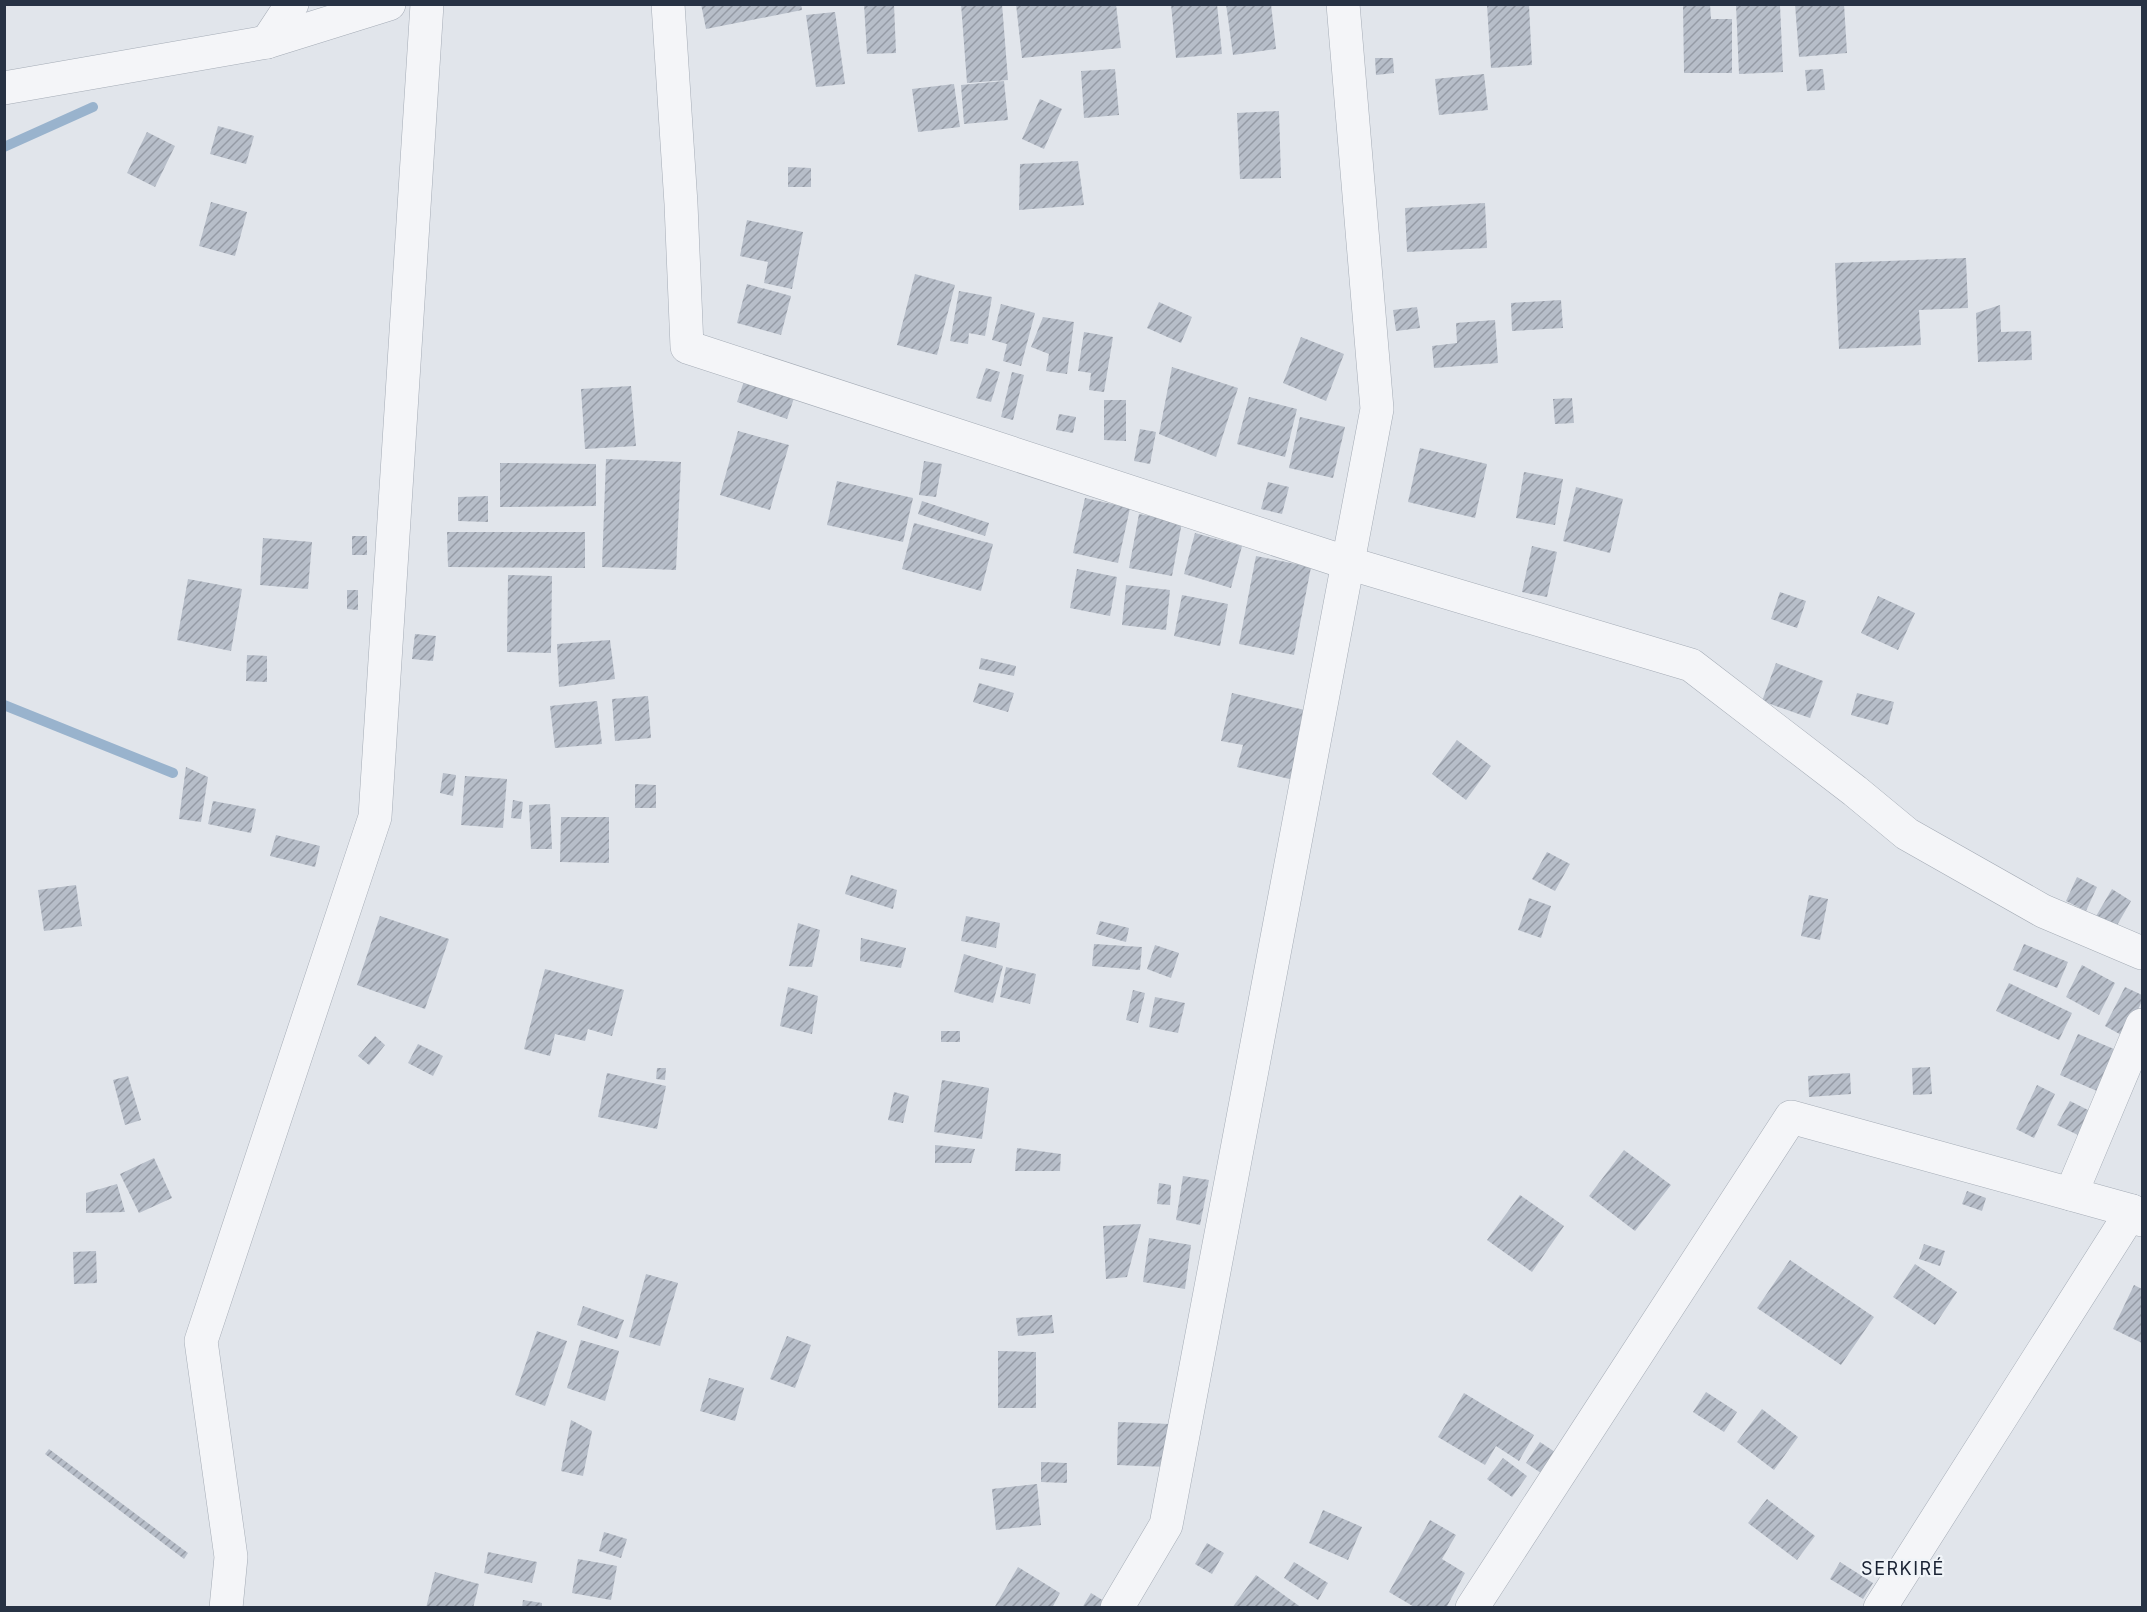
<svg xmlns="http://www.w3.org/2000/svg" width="2147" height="1612" viewBox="0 0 2147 1612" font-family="Inter,sans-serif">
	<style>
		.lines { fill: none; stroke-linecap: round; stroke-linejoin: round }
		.stream { stroke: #99b3cd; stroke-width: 10 }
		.building { fill: url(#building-hatch) }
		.street-casing { stroke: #a5acb6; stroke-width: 34 }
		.street { stroke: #f4f5f8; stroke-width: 33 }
		.labels { text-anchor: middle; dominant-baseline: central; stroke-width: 4.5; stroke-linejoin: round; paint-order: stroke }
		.quarter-label { font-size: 18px; letter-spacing: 1.5px; fill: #1a2334; stroke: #f0f4f8 }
	</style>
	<defs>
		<pattern id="building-hatch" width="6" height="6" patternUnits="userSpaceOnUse" patternTransform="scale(1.5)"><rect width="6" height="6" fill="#b7bec9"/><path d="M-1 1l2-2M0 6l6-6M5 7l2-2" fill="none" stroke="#959ba5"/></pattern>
	</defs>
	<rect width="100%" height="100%" fill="#e1e5eb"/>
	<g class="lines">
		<!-- stream -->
		<g class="stream">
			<path d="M4,147L93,107"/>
			<path d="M4,705L173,773"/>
		</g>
	</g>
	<!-- building -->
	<g class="building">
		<path d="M701,4H801L802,10L706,29Z"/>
		<path d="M864,4H894L896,53L867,54Z"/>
		<path d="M961,4H1002L1008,80L967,83Z"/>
		<path d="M1016,4H1116L1121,48L1022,58Z"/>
		<path d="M1171,4H1217L1222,54L1176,58Z"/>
		<path d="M1226,4H1271L1276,49L1233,55Z"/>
		<path d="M1683,4H1710L1711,19H1732V73H1684Z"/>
		<path d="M1795,4H1844L1847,53L1799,57Z"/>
		<path d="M1487,5H1529L1532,65L1491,68Z"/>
		<path d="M1736,5H1780L1783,72L1739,74Z"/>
		<path d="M835,12L845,84L816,87L806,15Z"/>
		<path d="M1375,58H1393L1394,73L1376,75Z"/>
		<path d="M1115,69L1119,115L1084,118L1081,71Z"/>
		<path d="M1823,69L1825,90L1807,91L1805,70Z"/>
		<path d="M1484,74L1488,110L1439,115L1435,79Z"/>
		<path d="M1004,81L1008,120L964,124L961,85Z"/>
		<path d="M954,84L960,127L918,132L912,89Z"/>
		<path d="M1040,99L1062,109L1044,149L1022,139Z"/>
		<path d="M1279,111L1281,178L1240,179L1237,113Z"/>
		<path d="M218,126L254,136L246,164L210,154Z"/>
		<path d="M147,132L175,146L155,187L127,173Z"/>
		<path d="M1078,161L1084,205L1019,210L1020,164Z"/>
		<path d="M788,167L811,168V187H788Z"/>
		<path d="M211,202L247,212L235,256L199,246Z"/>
		<path d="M1485,203L1487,248L1407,252L1405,208Z"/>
		<path d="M747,220L803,232L792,289L764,283L768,262L740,256Z"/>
		<path d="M1966,258L1968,308L1919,310L1921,345L1839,349L1835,263Z"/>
		<path d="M915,274L955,285L937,355L897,345Z"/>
		<path d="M747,284L791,296L781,335L737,323Z"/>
		<path d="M959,291L992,297L985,336L969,333L968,344L950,341Z"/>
		<path d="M1561,300L1563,328L1512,331L1511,303Z"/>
		<path d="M1159,302L1192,317L1181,343L1147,328Z"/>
		<path d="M1001,304L1035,313L1021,366L1003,361L1007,344L992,340Z"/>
		<path d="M2000,305L2001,332L2031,331L2032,360L1978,362L1976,313Z"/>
		<path d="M1417,307L1420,328L1396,331L1393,310Z"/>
		<path d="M1043,317L1074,322L1067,374L1046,371L1049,354L1031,347Z"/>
		<path d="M1495,320L1498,363L1434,368L1432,346L1457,343L1456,323Z"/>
		<path d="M1084,332L1113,337L1104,392L1089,390L1091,373L1078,371Z"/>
		<path d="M1301,337L1344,354L1326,401L1283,383Z"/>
		<path d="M1172,367L1238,388L1216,457L1159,434Z"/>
		<path d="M986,368L1000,372L991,402L976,398Z"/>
		<path d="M1012,372L1024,375L1013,420L1001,417Z"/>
		<path d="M744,381L794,398L787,419L737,402Z"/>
		<path d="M631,386L636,446L585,449L581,389Z"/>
		<path d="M1249,397L1297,409L1285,457L1237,444Z"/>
		<path d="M1572,398L1574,423L1555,424L1553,399Z"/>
		<path d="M1104,400H1126V441L1104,440Z"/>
		<path d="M1059,414L1076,417L1073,433L1056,430Z"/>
		<path d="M1300,417L1345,427L1333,478L1289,468Z"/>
		<path d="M1140,429L1156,432L1150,464L1134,461Z"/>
		<path d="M738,431L789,445L770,510L720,495Z"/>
		<path d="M1420,448L1487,464L1475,518L1408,502Z"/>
		<path d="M606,459L681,462L676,570L602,567Z"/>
		<path d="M924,461L942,464L936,497L919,495Z"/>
		<path d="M500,463L596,464V506L500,507Z"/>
		<path d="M1524,472L1563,479L1555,525L1516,518Z"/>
		<path d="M837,481L913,498L903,542L827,525Z"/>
		<path d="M1268,482L1289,487L1282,514L1261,509Z"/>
		<path d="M1576,487L1623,499L1610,553L1563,541Z"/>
		<path d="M488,496V522L458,521V497Z"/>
		<path d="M1085,498L1130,508L1118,563L1073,553Z"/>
		<path d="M922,501L989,523L985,536L918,514Z"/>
		<path d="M1139,514L1182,522L1172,576L1129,568Z"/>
		<path d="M914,523L993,544L981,591L902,569Z"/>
		<path d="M447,532H585V568L448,567Z"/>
		<path d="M1195,533L1242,546L1231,588L1184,574Z"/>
		<rect x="352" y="536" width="15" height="19"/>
		<path d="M263,538L312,542L308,589L260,585Z"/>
		<path d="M1532,546L1557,552L1547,597L1522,592Z"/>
		<path d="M1256,556L1311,567L1294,655L1239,644Z"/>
		<path d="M1077,569L1117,577L1110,616L1070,608Z"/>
		<path d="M508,575L552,576L551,653L507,652Z"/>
		<path d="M188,579L242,589L231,651L177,640Z"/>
		<path d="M1126,585L1170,590L1166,630L1122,625Z"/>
		<path d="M347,590H358V610L347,609Z"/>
		<path d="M1780,592L1806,601L1797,628L1771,619Z"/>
		<path d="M1182,595L1228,604L1220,646L1174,636Z"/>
		<path d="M1878,596L1915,613L1898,650L1861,633Z"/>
		<path d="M415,634L436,636L433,661L412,659Z"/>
		<path d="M610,640L615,679L559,687L557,644Z"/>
		<path d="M247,655L267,656V682L246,681Z"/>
		<path d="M981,658L1016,666L1014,676L979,669Z"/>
		<path d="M1776,663L1823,681L1810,718L1762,701Z"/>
		<path d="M979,683L1014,693L1008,712L973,702Z"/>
		<path d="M1232,693L1309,711L1294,780L1237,767L1243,745L1221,741Z"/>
		<path d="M1857,693L1894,702L1888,725L1851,715Z"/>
		<path d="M648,696L651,738L615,741L612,699Z"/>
		<path d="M597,701L602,744L555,748L550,706Z"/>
		<path d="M1457,740L1491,766L1466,800L1432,774Z"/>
		<path d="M186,767L208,777L201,822L179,819Z"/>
		<path d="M443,773L456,775L453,796L440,793Z"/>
		<path d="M465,776L507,779L503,828L461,825Z"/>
		<path d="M635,784L656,785V808H635Z"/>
		<path d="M513,800L523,802L521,819L511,818Z"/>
		<path d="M213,801L256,809L251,833L208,824Z"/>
		<path d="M550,804L552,849H531L529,805Z"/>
		<path d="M561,817H609V863L560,862Z"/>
		<path d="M276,835L320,846L315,867L270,856Z"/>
		<path d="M1547,852L1570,864L1555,891L1532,879Z"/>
		<path d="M851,875L897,890L893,909L845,894Z"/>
		<path d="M2077,877L2097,887L2086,911L2066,901Z"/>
		<path d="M76,885L82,926L44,931L38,890Z"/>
		<path d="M2112,889L2131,901L2112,934L2092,923Z"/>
		<path d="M1809,895L1828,899L1820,940L1801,936Z"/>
		<path d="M1529,898L1551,906L1541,938L1518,930Z"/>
		<path d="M380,916L449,939L425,1009L357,985Z"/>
		<path d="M966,916L1000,923L996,948L961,941Z"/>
		<path d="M1100,921L1129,928L1126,942L1096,934Z"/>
		<path d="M798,923L820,930L812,967L789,966Z"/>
		<path d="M861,938L906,948L901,968L860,961Z"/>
		<path d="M1094,944L1142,947L1140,970L1092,966Z"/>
		<path d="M2024,944L2068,962L2057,988L2013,970Z"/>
		<path d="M1155,945L1179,953L1171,978L1147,969Z"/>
		<path d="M964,954L1003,966L993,1003L954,992Z"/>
		<path d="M2082,965L2115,983L2099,1015L2066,997Z"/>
		<path d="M1006,967L1036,974L1030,1004L1000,997Z"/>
		<path d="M545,969L624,990L612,1036L588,1029L585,1041L555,1034L550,1056L524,1049Z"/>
		<path d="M2009,983L2072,1013L2059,1040L1996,1011Z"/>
		<path d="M788,987L818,996L812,1034L780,1026Z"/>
		<path d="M2125,987L2142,995V1001L2125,1037L2105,1026Z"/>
		<path d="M1133,990L1145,993L1138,1023L1126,1020Z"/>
		<path d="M1155,997L1185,1003L1178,1033L1149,1027Z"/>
		<rect x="941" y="1031" width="19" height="11"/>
		<path d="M2078,1034L2114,1049L2097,1091L2060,1075Z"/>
		<path d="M375,1036L385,1045L369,1065L358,1056Z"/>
		<path d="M418,1044L443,1056L433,1076L408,1063Z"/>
		<path d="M1930,1067L1932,1094L1913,1095L1912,1068Z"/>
		<path d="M657,1068H666L665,1080L656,1079Z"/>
		<path d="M607,1073L666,1086L657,1129L598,1117Z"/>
		<path d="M1850,1073L1851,1094L1809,1097L1808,1076Z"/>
		<path d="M128,1076L141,1120L125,1125L113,1080Z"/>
		<path d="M942,1080L989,1088L982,1139L934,1132Z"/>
		<path d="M2037,1085L2055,1094L2034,1138L2016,1129Z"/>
		<path d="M894,1092L909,1096L903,1123L888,1120Z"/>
		<path d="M2070,1101L2092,1112L2080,1136L2057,1125Z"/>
		<path d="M935,1145L975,1149L971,1163H935Z"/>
		<path d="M1017,1148L1061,1154L1060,1171H1015Z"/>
		<path d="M1624,1150L1671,1185L1635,1231L1589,1196Z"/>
		<path d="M154,1158L172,1198L139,1213L120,1174Z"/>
		<path d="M1183,1176L1209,1180L1200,1225L1176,1220Z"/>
		<path d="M1159,1183L1171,1185L1170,1205L1157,1204Z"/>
		<path d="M117,1184L125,1212L86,1213V1193Z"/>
		<path d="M1967,1191L1986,1198L1982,1211L1962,1204Z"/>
		<path d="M1520,1195L1564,1226L1532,1272L1487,1240Z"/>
		<path d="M1141,1224L1127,1277L1106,1279L1103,1226Z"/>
		<path d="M1149,1238L1191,1245L1185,1289L1143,1282Z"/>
		<path d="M1924,1244L1945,1251L1940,1266L1919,1259Z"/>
		<path d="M96,1251L97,1283L74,1284L73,1252Z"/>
		<path d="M1790,1260L1874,1317L1841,1365L1757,1308Z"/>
		<path d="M1915,1264L1957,1292L1935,1325L1893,1297Z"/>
		<path d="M646,1274L678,1283L660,1346L629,1337Z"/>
		<path d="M2134,1285L2142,1289V1343L2113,1329Z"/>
		<path d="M583,1306L624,1320L617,1339L577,1325Z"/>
		<path d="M1052,1315L1054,1333L1018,1336L1016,1318Z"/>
		<path d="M537,1331L567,1341L545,1406L515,1395Z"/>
		<path d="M787,1336L811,1345L795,1388L770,1379Z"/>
		<path d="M581,1340L619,1351L605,1401L567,1388Z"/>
		<path d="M998,1351L1036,1352V1408H998Z"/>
		<path d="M709,1378L744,1388L735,1421L700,1411Z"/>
		<path d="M1706,1392L1737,1412L1724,1432L1693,1412Z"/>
		<path d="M1464,1393L1534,1435L1519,1461L1496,1446L1485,1465L1438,1437Z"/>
		<path d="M1762,1409L1798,1437L1774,1470L1737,1442Z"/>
		<path d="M571,1420L592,1431L583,1476L561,1471Z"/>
		<path d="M1118,1422L1170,1424L1168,1467L1117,1465Z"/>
		<path d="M1540,1442L1558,1454L1544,1475L1526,1463Z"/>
		<path d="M49,1449L188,1553L184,1559L45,1454Z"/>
		<path d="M1503,1458L1527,1476L1512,1497L1487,1479Z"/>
		<path d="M1041,1462L1067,1463V1483L1041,1482Z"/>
		<path d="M1037,1484L1041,1525L996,1530L992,1489Z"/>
		<path d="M1767,1499L1815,1536L1797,1560L1748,1523Z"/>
		<path d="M1323,1510L1362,1527L1348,1560L1309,1543Z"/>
		<path d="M1430,1520L1456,1535L1442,1559L1465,1573L1446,1608H1416L1389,1592Z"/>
		<path d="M604,1532L627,1539L621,1558L599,1551Z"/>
		<path d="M1207,1543L1224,1553L1212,1574L1195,1564Z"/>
		<path d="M488,1552L537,1562L532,1583L484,1573Z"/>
		<path d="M578,1559L617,1566L611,1600L572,1593Z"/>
		<path d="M1294,1562L1328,1583L1318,1600L1284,1578Z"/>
		<path d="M1840,1562L1873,1583L1863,1599L1830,1579Z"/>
		<path d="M1018,1567L1060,1593L1052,1608H994Z"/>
		<path d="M435,1572L479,1584L473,1608H426Z"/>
		<path d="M1256,1575L1302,1608H1232Z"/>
		<path d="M1091,1593L1104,1601L1100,1608H1082Z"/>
		<path d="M523,1600L542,1603V1608H522Z"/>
	</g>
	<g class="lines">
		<defs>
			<g id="street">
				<path d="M668,4L681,204L687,347L1348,563L1691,665L1855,791L1907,834L2043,911L2142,953"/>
				<path d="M267,42L292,4"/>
				<path d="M4,88L267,42L389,4"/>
				<path d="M2071,1194L2142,1025"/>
				<path d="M226,1608L231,1557L201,1341L375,817L427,4"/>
				<path d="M1117,1608L1166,1525L1377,409L1343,4"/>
				<path d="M1472,1608L1791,1117L2132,1211L2142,1220"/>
				<path d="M1880,1608L2132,1211"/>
			</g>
		</defs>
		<!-- street casing -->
		<use href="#street" class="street-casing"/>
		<!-- street -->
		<use href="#street" class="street"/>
	</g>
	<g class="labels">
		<!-- quarter labels -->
		<g class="quarter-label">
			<text x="1903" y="1568">SERKIRÉ</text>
		</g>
	</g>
	<!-- border -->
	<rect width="2147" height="1612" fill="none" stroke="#273244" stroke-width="12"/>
</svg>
